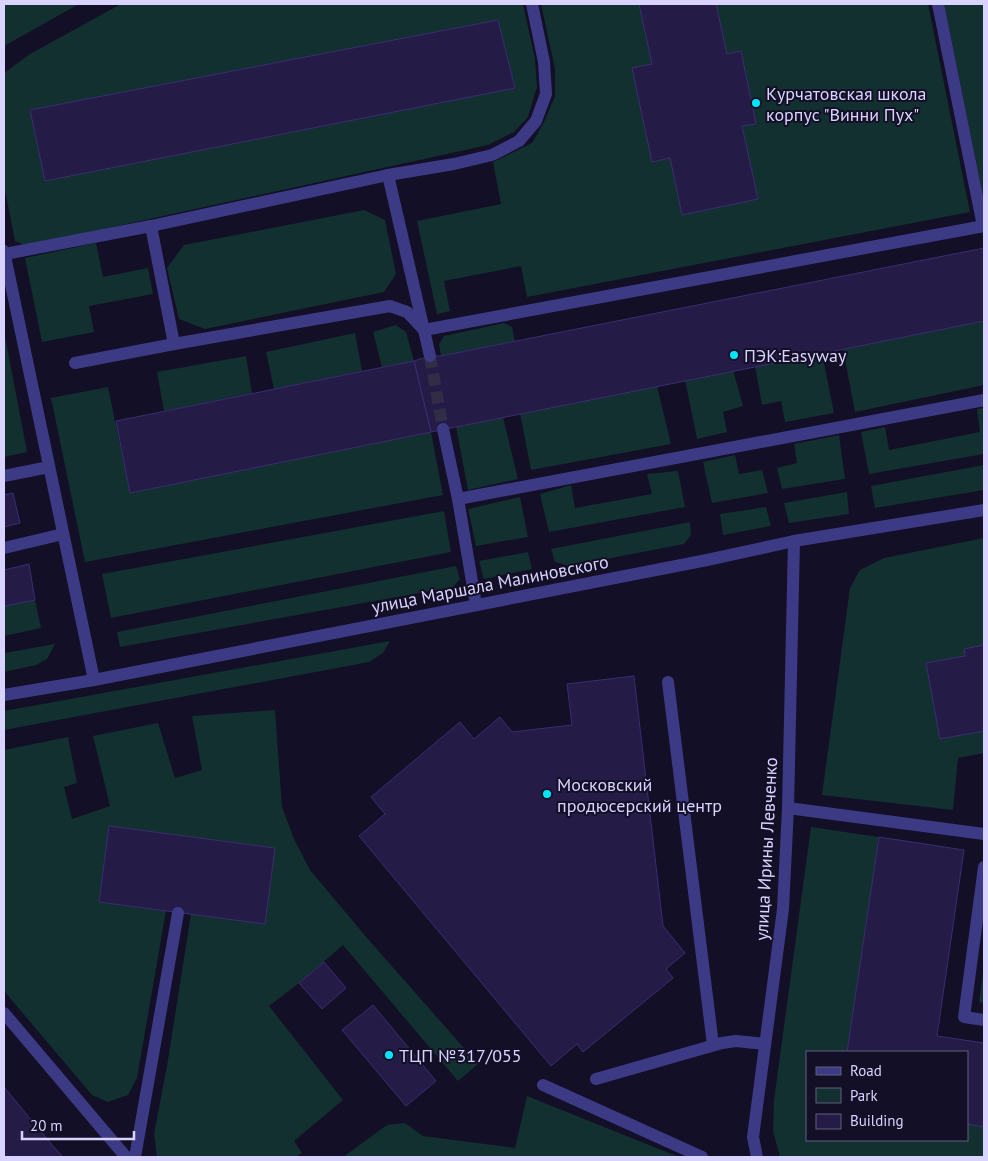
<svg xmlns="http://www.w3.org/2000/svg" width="988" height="1161" viewBox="0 0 988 1161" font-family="'PT Sans',sans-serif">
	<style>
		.green { fill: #12302f }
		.building { fill: #241b47; stroke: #3b2d73 }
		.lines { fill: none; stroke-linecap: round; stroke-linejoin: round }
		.minor-tunnel { stroke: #312d47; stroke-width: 12; stroke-dasharray: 12 6; stroke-linecap: butt }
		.minor { stroke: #3d3a85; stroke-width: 12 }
		.poi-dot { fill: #00e5ff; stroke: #130f26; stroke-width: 2 }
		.labels { text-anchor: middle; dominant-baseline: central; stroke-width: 4; stroke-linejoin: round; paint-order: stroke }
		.poi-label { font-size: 18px; fill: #d9d4ff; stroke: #130f26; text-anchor: start }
		.street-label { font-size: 18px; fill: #d9d4ff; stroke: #130f26 }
	</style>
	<rect width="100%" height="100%" fill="#130f26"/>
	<!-- green -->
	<g class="green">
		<path d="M4,4H79L4,46Z"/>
		<path d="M121,4H523L535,59L537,87L528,117L514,132L488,145L26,246L15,241L4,185V73L30,54Z"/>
		<path d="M541,4H928L970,212L527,297L521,266L444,281L450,311L437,314L417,221L501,204L493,162L532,143L544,122L555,96V69Z"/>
		<path d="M944,4H984V200Z"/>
		<path d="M364,210L385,220L396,274L384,292L205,329L179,319L167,268L184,245Z"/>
		<path d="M96,243L103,277L148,268L153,294L89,306L94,332L42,342L25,258Z"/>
		<path d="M984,321V385L855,412L843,349Z"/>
		<path d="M504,323L512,327L515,341L441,356L439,344L444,336Z"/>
		<path d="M396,325L406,332L414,361L382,367L373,332Z"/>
		<path d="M4,331L27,452L4,457Z"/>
		<path d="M355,333L362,371L274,389L266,352Z"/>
		<path d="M822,353L834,413L785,422L781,401L762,405L755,366Z"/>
		<path d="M246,356L252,393L164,411L157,372Z"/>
		<path d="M733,370L743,406L723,412L727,432L697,439L685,380Z"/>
		<path d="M657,386L671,444L531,470L520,413Z"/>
		<path d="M108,387L130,493L431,432L443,495L85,562L51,398Z"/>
		<path d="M984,408V454L869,474L861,432L885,427L889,450L980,432L977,409Z"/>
		<path d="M503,417L518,479L468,490L456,427Z"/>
		<path d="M839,435L845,479L782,489L777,468L797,463L794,444Z"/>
		<path d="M735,455L739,474L762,470L768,493L712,503L703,462Z"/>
		<path d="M984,465V490L875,508L871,486Z"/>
		<path d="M678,471L685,507L549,532L540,494L571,485L575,508L652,494L647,474Z"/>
		<path d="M847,492L849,514L789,523L784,503Z"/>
		<path d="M520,497L528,537L476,546L468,509Z"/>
		<path d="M766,507L771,526L723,535L720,514Z"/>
		<path d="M444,511L451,552L111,618L102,574Z"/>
		<path d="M690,522L691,535L684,544L570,566L555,562L551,549Z"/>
		<path d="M984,538V753L958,758L953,810L822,795L850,588L860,570L884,558Z"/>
		<path d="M528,552L532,569L484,579L479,561Z"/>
		<path d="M456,566L460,579L453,587L120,647L117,632Z"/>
		<path d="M35,600L41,628L4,636V606Z"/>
		<path d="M390,641L383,653L369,662L4,730V711Z"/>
		<path d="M55,644L47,659L36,665L4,672V653Z"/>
		<path d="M275,710L282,807L294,839L310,870L368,939L478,1064L458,1081L343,945L299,983L269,1006L343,1100L294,1141L302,1153L296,1157H157L154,1134L167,1066L191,914L265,924L275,848L109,826L99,902L166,911L137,1078L128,1095L108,1102L92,1095L4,991V750L68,737L77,783L64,787L72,819L110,806L93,736L158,723L175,778L202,770L192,716Z"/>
		<path d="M811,827L879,837L847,1052H807V1140H967V1124L984,1127V1157H780L773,1131L774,1100Z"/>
		<path d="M984,967V1003L979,1002Z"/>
		<path d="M527,1096L679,1157H343L387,1125L405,1123L423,1136L515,1148Z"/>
	</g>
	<!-- building -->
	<g class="building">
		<path d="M639,4H716L727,54L741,51L756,124L742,126L758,199L682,215L670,158L652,162L632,68L652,64Z"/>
		<path d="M498,20L515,88L45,181L30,110Z"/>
		<path d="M984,248V321L431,432L414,361L430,356H441Z"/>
		<path d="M414,361L431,432L130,493L116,421Z"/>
		<path d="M13,493L20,523L4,527V495Z"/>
		<path d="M29,564L35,600L4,606V570Z"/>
		<path d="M984,645V731L940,739L926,663L965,656L964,649Z"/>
		<path d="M634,676L663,926L685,953L666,969L673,978L583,1052L577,1044L551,1066L359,836L385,814L371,797L460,722L474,739L500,717L512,732L572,725L567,684Z"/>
		<path d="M109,826L275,848L265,924L99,902Z"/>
		<path d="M879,837L964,850L937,1036L984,1043V1127L967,1124V1052H847Z"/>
		<path d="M324,962L346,988L322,1009L299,983Z"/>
		<path d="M373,1005L436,1081L406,1106L342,1030Z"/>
		<path d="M4,1087L52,1145L63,1157H4Z"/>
	</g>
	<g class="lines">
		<!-- minor-tunnel -->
		<path class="minor-tunnel" d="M430,356L443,429"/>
		<!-- minor -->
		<g class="minor">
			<path d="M938,4L983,226"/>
			<path d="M388,175L454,164L492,155L519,141L536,121L546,94L544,62L532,4"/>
			<path d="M151,226L174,344L390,306L407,312L424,330L984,226"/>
			<path d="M4,251L94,680"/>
			<path d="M5,254L151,226L388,175L430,356"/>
			<path d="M75,363L174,344"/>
			<path d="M443,429L458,499L476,605"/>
			<path d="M4,476L49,467"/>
			<path d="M458,499L984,400"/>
			<path d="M4,548L63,534"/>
			<path d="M668,682L713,1045"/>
			<path d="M4,695L94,680L707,560L794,541L984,510"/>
			<path d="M788,808L984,834"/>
			<path d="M984,867L964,1017L984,1020"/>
			<path d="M4,1013L126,1157"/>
			<path d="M596,1079L722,1043L736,1041L765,1044"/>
			<path d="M543,1085L702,1157"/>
			<path d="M135,1157L178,913"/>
			<path d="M757,1157L753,1137L783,909L788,808L794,541"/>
		</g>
	</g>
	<!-- markers -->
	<g class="poi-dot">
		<circle cx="756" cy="103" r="5"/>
		<circle cx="734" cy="355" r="5"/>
		<circle cx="547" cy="794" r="5"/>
		<circle cx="389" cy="1055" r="5"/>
	</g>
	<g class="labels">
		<!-- poi labels -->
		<g class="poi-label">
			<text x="766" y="93">Курчатовская школа<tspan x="766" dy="21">корпус "Винни Пух"</tspan></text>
			<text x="744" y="355">ПЭК:Easyway</text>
			<text x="557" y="784">Московский<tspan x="557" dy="21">продюсерский центр</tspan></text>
			<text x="399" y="1055">ТЦП №317/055</text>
		</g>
		<!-- street labels -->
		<g class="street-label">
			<text transform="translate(490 584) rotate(-11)">улица Маршала Малиновского</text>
			<text transform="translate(766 849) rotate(-87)">улица Ирины Левченко</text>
		</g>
	</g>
	<!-- border -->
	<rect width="988" height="1161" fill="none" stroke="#d9d4ff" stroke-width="10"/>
	<!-- legend -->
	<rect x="806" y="1051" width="162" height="90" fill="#130f26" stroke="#625e7d"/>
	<rect x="816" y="1067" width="25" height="8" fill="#3d3a85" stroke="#625e7d"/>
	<text x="850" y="1076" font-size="15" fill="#d9d4ff">Road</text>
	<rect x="816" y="1088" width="25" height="15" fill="#12302f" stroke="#625e7d"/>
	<text x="850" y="1101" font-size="15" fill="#d9d4ff">Park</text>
	<rect x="816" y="1114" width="25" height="15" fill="#241b47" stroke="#625e7d"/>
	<text x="850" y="1126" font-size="15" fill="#d9d4ff">Building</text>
	<!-- scale -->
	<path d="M22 1131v8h112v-8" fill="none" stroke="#d9d4ff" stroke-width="2.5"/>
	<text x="30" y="1131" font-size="15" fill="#d9d4ff" stroke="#130f26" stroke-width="4" paint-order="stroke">20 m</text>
</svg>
